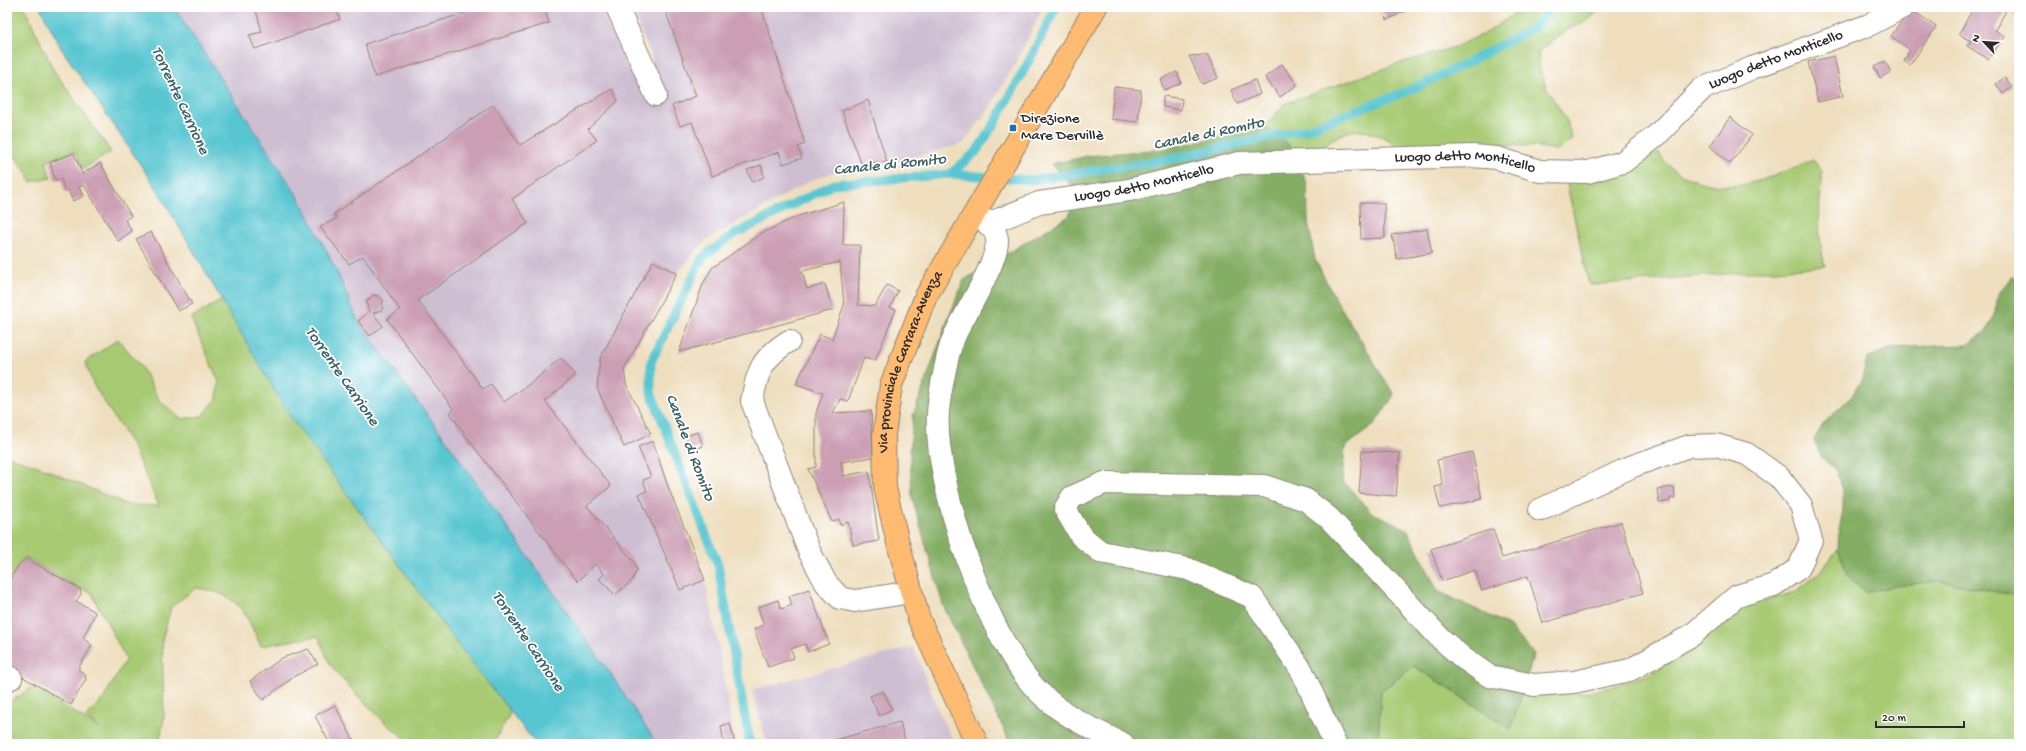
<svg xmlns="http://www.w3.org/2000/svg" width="2026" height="751" viewBox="0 0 2026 751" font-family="'Gochi Hand',sans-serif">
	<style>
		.industrial { fill: #cebed1 }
		.green { fill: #a7ca73; stroke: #697a4f }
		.forest { fill: #85ae65; stroke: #586c48 }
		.water { fill: #59c6d1; stroke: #42787e }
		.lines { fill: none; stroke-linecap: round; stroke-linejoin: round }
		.stream { stroke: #59c6d1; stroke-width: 9 }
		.building { fill: #cb9eb3 }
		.minor-casing { stroke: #8c8474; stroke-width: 24 }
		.major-casing { stroke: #8c8474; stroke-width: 24 }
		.minor { stroke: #fff; stroke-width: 22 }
		.major { stroke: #febb71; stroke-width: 22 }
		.poi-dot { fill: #1f6fb2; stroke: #fff; stroke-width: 1.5 }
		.labels { text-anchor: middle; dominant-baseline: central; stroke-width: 3.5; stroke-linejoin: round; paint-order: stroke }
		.street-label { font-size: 15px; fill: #2b2b2b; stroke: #fff }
		.poi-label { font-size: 15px; fill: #2b2b2b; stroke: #fff; text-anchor: start }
		.water-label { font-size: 16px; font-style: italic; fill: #3b6165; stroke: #fff }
	</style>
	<rect width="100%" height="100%" fill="#fff"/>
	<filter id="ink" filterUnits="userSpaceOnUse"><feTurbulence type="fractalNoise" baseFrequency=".025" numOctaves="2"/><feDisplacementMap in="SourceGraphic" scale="8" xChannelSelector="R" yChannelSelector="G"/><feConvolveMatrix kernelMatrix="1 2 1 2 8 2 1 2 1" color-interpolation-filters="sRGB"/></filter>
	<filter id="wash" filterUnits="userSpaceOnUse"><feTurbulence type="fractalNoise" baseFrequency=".012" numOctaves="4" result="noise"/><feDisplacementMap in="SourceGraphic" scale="16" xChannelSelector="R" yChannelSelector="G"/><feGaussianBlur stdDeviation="0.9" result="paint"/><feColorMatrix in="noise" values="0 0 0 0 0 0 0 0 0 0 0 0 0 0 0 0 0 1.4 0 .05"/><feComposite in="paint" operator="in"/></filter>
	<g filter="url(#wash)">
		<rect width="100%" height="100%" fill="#eedebd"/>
		<!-- industrial -->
		<g class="industrial">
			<path d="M174,7H600L627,67L653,59L630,7H1043L1012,70L988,110L963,144L900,160L833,172L808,182L706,240L677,273L624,369L626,384L651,434L667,483L705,580L719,649L735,744H657L612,676L358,321L337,272L302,203Z"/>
			<path d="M913,647L941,717L955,744H767L752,690Z"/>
		</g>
		<!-- green -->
		<g class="green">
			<path d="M7,7H24L53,69L111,152L83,169L75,151L46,162L51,178L30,182L28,175L7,144Z"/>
			<path d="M1524,7H1603L1586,22L1568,29L1538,52L1540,71L1547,89L1567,121L1572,140L1556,150C1506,139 1455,151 1405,149C1398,149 1392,142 1387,139C1377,134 1361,129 1351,131C1337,134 1318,150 1304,157L1265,127L1284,104L1394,65L1455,47L1488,32Z"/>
			<path d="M1659,153C1668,168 1676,173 1692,179C1736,197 1772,176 1813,160L1822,170C1820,202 1816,234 1825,266L1589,285L1566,180L1604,177Z"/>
			<path d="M222,300L289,415L462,650L511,712L493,744H413L388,725L357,695L331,666L318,636L261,646C244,610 238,593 196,588L171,607L162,640L164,718L159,744H7V704L33,687L99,728L86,717L104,698L126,659C115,636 102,615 91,592L80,589L26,558L19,564L7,584V456L38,466L128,505L159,506L132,445L94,386L85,362L118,339L140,365L160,401L181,419L202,416L217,399L219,382L191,318Z"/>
			<path d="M1838,549L1850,579L1902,585L1939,581L2019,596V744H1378L1381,691L1414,666L1511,729L1522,695H1571L1608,688L1650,674L1695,647L1726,618L1752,604L1796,592L1821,571Z"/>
		</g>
		<!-- forest -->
		<g class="forest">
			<path d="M1265,127L1291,147L1307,183L1308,221L1315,260L1334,296L1394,395L1374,425L1345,447L1342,480L1371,512L1407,529L1438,591L1508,625L1534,654L1511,729L1414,666L1381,691L1378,744H1011L943,605L912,497L910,452L913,416L947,322L964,280L1069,216L1077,191L1052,164L1088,156L1163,149Z"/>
			<path d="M2011,277L2019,278V596L1939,581L1902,585L1865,592L1850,579L1838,549L1839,530L1843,510V490L1836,470L1822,458L1814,440L1824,423L1852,396L1862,379L1867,359L1885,350L1906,347L1967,345L1984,333L1995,315L1998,295Z"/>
		</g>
		<!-- water -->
		<path class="water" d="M40,7H174L302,203L337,272L358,321L448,443L612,676L657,744H536L462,650L289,415L157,189L61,48Z"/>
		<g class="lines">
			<!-- stream -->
			<g class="stream">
				<path d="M950,174L976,152L996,121L1029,61L1056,7"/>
				<path d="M750,744L718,565L651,392V362L702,258L733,235L834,184L950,174L1031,180L1171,159L1307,129L1415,88L1471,61L1535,27L1552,7"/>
			</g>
		</g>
		<g id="blocks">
			<!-- building -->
			<g class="building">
				<path d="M255,7H336L340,19L255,49L249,35L262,32Z"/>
				<path d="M484,7H544L549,23L375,77L365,44Z"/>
				<path d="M664,7H761L805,144L798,147L802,158L783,164L779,152L712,176L692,122L680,126L672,106L696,96Z"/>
				<path d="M1380,7H1414L1387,20Z"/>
				<path d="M1974,7H2015L2012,11L2007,9L1995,30L2005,37L1988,59L1967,46L1971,41L1959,34Z"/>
				<path d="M1911,9L1936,27L1910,65L1904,61L1910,50L1891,36Z"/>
				<path d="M1207,55L1218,78L1202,84L1189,56Z"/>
				<path d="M1834,56L1843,96L1818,102L1808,62Z"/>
				<path d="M1885,61L1891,72L1880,78L1874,67Z"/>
				<path d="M1282,64L1297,85L1280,97L1265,77Z"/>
				<path d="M1177,72L1181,83L1164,90L1160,79Z"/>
				<path d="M2005,77L2012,87L2003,94L1996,84Z"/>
				<path d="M1255,80L1260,94L1237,104L1231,90Z"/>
				<path d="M1114,87L1141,90L1138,122L1111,119Z"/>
				<path d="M612,89L618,101L588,129L597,140L512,199L528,223L418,300L483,389L491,384L504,402L531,383L561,358L576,375L545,401L611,486L587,506L634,562L637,570L632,581L615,595L599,579L604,574L596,564L578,581L573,576L465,435L450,413L454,410L387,319L400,310L363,256L349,264L320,227L337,218L334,214L493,105L520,145Z"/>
				<path d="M1163,96L1182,99L1181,110L1163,107Z"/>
				<path d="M868,100L875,124L887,162L861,163L842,111Z"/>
				<path d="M1730,117L1752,135L1730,164L1710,146Z"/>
				<path d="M74,153L82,174L100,163L131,216L125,220L132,231L118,241L84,185L79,187L84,196L73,201L68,190L65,192L61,179L55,180L50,162Z"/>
				<path d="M761,165L764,177L752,182L747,170Z"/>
				<path d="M844,202L843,245H860L858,305L875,306L887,285L898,291L890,308L896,309L875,361L864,358L848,401L840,399L833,413L871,411L873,457L841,462L843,476L869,471L879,541L853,545L848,522L840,525L839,519L832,522L808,469L816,467V413L823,393L796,384L820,334L832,339L844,305L840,262L802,271L807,289L825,284L833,310L679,352L703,284L712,268L760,234L798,216Z"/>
				<path d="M1360,203H1384L1385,238L1361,239Z"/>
				<path d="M1427,229L1432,253L1397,259L1392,235Z"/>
				<path d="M151,232L192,304L178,311L136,239Z"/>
				<path d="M653,261L677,273L624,369L626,384L651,434L624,447L597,388L600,358Z"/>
				<path d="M373,295L379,296L383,300L382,310L373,313L383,326L370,336L358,321L369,312L366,302Z"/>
				<path d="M698,432L703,446L691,451L686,436Z"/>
				<path d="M653,441L667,484L705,580L680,590L639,494L647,491L643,480L651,477L638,447Z"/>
				<path d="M1362,451L1400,453L1396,496L1359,493Z"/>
				<path d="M1472,452L1482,499L1440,508L1435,487L1443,485L1437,460Z"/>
				<path d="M1674,487L1675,498H1670V501L1659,503L1657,489Z"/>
				<path d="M1621,522L1643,593L1543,623L1528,576L1482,591L1475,570L1442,581L1431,549L1493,529L1502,558Z"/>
				<path d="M26,558L80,589L81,594L76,601L94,611L95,614L83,638L92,645L78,669L85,674L86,679L71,705L11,670L7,662V584L19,564Z"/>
				<path d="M809,589L829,644L808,652L805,644L791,649L794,658L768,667L754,629L764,625L758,607L778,600L781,609L792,605L789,596Z"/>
				<path d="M308,649L318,664L295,676L263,700L250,681L282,658Z"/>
				<path d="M883,691L892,709L879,716L870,696Z"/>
				<path d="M335,705L350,734L357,744H330L315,716Z"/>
				<path d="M900,722L906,744H820Z"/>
				<path d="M730,723L735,744H724L721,726Z"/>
			</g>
		</g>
	</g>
	<g filter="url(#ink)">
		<use href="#blocks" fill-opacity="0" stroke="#8c8474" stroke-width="1"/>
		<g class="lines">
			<defs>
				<g id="minor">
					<path d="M617,7L656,95"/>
					<path d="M977,214C984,220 997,230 997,240C998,263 964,314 954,337C950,346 947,359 945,369C942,383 939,398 938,412C933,483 989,645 1041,694C1065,717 1094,730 1123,744"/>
					<path id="s1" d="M988,224L1039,203L1129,190L1239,163L1473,156L1497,158L1540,171L1588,172L1623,162L1656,136L1702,89L1752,68L1869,25L1903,7"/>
					<path d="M789,341C762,358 757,371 752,401L809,551L826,583L840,598L855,601L911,592"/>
					<path d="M7,680L11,678"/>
					<path d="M1335,744L1302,671L1252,597L1188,569L1101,552L1081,536L1065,509L1072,497L1104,483L1264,486L1306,500L1329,518L1440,638L1463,658L1489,676L1534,685L1574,682L1630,670L1692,635L1737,596L1774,585L1799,568L1811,540L1801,505L1779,477L1747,454L1716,445L1689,446L1633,466L1540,510"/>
				</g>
				<g id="major">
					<path id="s2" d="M977,744L919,619L898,543L885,488L884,435L891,385L926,296L1096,7"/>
				</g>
			</defs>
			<!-- minor casing -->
			<use href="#minor" class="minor-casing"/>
			<!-- major casing -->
			<use href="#major" class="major-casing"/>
			<!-- minor -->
			<use href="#minor" class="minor"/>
			<!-- major -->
			<use href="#major" class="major"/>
		</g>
	</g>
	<!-- markers -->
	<rect class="poi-dot" x="1009" y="124" width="8" height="8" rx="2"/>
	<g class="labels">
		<!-- street labels -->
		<g class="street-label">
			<text stroke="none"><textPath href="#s1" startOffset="834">Luogo detto Monticello</textPath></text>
			<text stroke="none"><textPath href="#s1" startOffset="486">Luogo detto Monticello</textPath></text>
			<text stroke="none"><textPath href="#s1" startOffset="162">Luogo detto Monticello</textPath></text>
			<text stroke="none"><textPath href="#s2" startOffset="404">Via provinciale Carrara-Avenza</textPath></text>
		</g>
		<!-- poi labels -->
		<g class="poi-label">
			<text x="1021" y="119">Direzione<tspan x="1021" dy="17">Mare Dervillè</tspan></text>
		</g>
		<!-- water labels -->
		<g class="water-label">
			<text transform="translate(179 101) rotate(65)">Torrente Carrione</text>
			<text transform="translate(1209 135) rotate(-12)">Canale di Romito</text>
			<text transform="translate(890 166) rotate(-6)">Canale di Romito</text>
			<text transform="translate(341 377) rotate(55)">Torrente Carrione</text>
			<text transform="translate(689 448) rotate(69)">Canale di Romito</text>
			<text transform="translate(527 642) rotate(56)">Torrente Carrione</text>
		</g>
	</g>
	<!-- margin -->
	<rect width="2026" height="751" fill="none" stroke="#fff" stroke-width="24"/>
	<!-- north arrow -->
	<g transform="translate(1984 42) rotate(295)" stroke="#ffffff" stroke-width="3" paint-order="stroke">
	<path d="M0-3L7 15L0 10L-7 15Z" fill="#2b2b2b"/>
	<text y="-6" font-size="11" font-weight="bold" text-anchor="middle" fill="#2b2b2b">N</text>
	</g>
	<!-- scale -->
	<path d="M1876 721v6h88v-6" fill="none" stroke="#2b2b2b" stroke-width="2"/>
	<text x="1882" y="721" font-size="12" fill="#2b2b2b" stroke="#ffffff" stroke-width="3" paint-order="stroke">20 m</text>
</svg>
